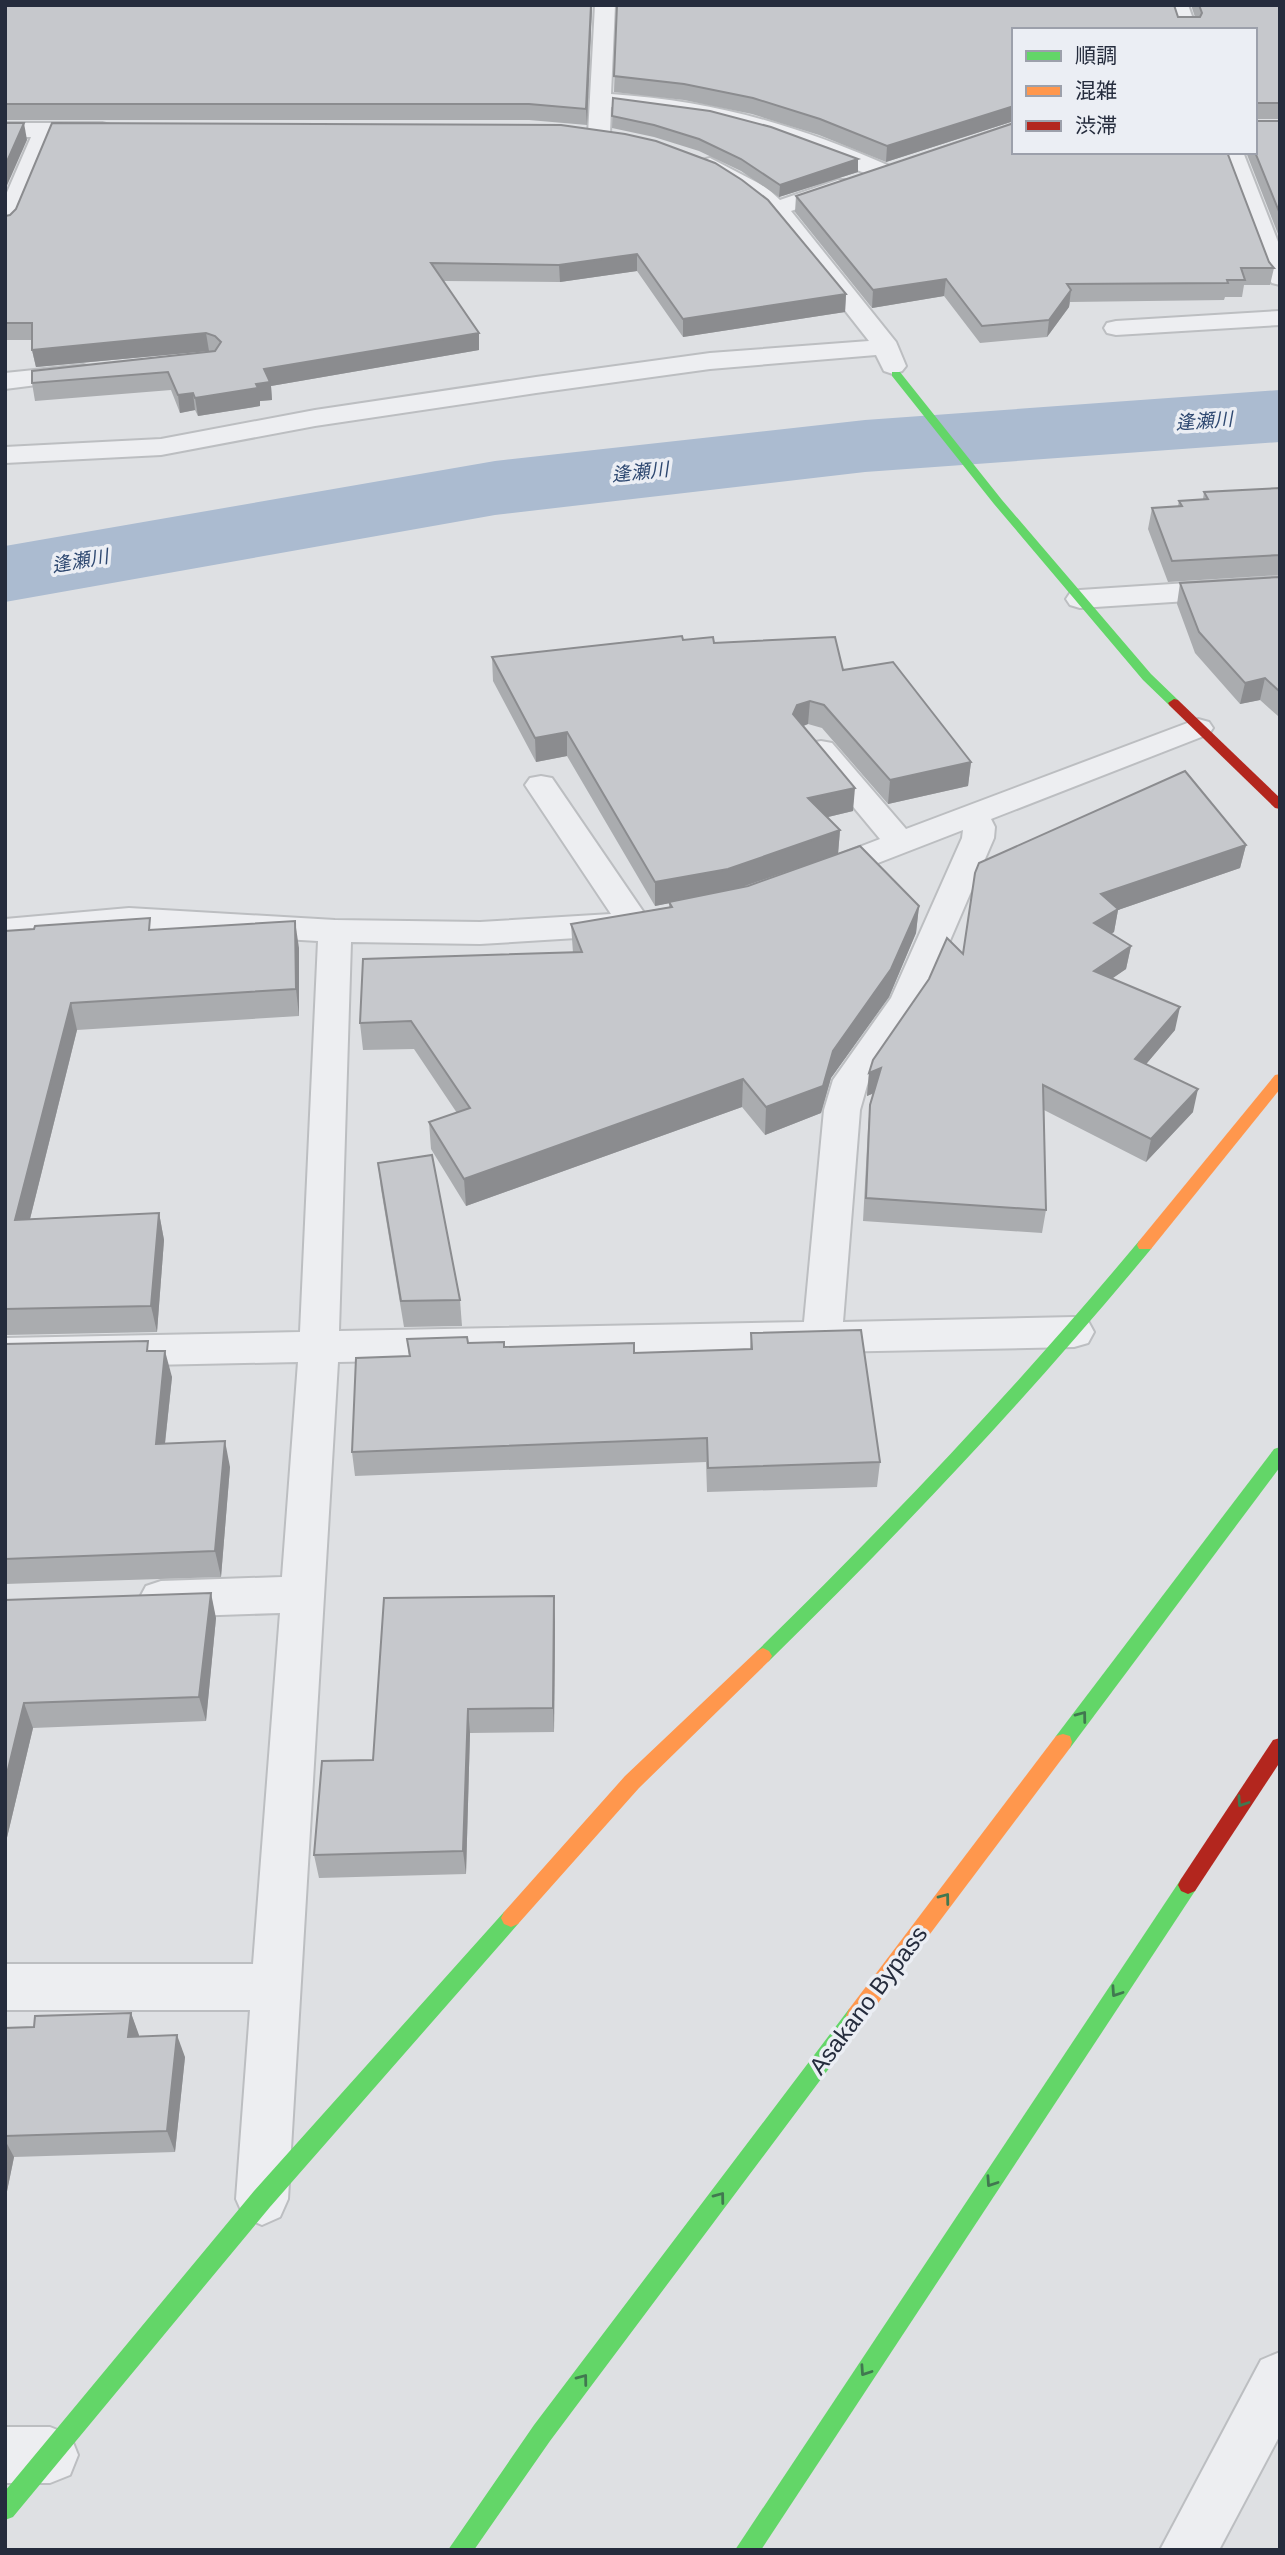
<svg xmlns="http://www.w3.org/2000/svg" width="1285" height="2555" viewBox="0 0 1285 2555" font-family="Helvetica,'Noto Sans JP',sans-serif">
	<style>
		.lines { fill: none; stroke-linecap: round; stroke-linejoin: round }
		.river { fill: #abbbd0; fill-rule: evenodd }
		.street-casing { stroke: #bcbec1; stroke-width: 4 }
		.street { fill: #edeef1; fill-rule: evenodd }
		.fast { fill: #63d668; fill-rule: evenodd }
		.slow { fill: #ff974d; fill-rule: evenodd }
		.jam { fill: #b3261e; fill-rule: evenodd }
		.wall { fill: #aaacaf }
		.shaded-wall { fill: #8b8c8f }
		.building { fill: #c6c8cc; stroke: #8b8c8f; stroke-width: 2 }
		.oneway { stroke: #417850 }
		.labels { text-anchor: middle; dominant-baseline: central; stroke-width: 7; stroke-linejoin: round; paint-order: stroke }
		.far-water-label { font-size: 19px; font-style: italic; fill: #2f4971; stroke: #ebeef4 }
		.near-street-label { font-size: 24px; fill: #252c3d; stroke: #ebeef4 }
	</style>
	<rect width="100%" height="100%" fill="#dee0e3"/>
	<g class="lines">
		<!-- river -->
		<path class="river" d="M1280,390V442L865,472L495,515L5,602V546L495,461L865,420Z"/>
		<defs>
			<g id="street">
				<path d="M595,5H615L611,94C716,101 796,125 892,167L895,172L892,177C872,182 827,155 806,147C743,122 678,112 611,107L610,134L607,139H591L588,134Z"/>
				<path d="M1168,5H1188L1197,30H1177Z"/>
				<path d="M5,123H102L110,125L113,130L110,135L102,137H53L17,224L13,229L5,231V197L31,137H5Z"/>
				<path d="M1221,152H1243L1280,247V285L1272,283L1268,278Z"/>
				<path d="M710,158L766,187L780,200L838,180H854L857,185L854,190L791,211L896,342L906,366L902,371L893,374L884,371L876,355L710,369L536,393L315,426L161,455L5,463V447L161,439L315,410L536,377L710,353L869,341L774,220L750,197L702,170L699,165L702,160Z"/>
				<path d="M1280,311V325L1116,335L1107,333L1104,328L1107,323L1116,321Z"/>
				<path d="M83,365L92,368L96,373L92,378L5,389V373Z"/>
				<path d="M1280,577V595L1080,608L1070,605L1066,599L1070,593L1080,590Z"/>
				<path d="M1198,719L1209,722L1213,728L1209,734L991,819L995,827L994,838L924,1001L868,1082L860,1110L843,1322L1074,1317L1088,1321L1094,1332L1088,1343L1074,1347L338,1362L288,2199L280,2217L262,2225L244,2217L236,2199L250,2010H5V1964H253L280,1613L161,1617L146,1612L139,1599L146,1586L161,1581L282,1577L298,1362L5,1368V1338L300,1332L318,941L129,930L5,941V919L129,908L335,920L480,922L611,914L525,785L530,778L541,776L552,778L651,923L646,931L625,935L480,944L351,942L339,1331L804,1322L824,1110L833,1080L891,998L962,838L963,830L834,880L822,883L810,880L806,873L810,866L880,839L806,750L810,743L821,741L832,743L906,829Z"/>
				<path d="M1280,2352V2435L1219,2550H1160L1261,2360Z"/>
				<path d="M5,2427H50L70,2435L78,2455L70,2475L50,2483H5Z"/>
			</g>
		</defs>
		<!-- street casing -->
		<use href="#street" class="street-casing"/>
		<!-- street -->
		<use href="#street" class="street"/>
		<!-- fast -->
		<g class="fast">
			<path d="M892,372H900L1002,500L1151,674L1178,700V706H1170L1143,680L994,504L892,376Z"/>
			<path d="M1145,1239L1153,1245L1151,1249C1031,1394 903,1530 769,1661L763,1664L757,1661L754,1656L757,1651C891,1520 1019,1385 1139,1241Z"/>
			<path d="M1280,1447V1467L1070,1748L1063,1750L1056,1748L1054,1742L1056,1736L1274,1449Z"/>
			<path d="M1188,1876L1195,1879L1198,1885L1195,1891L761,2550H735L1181,1879Z"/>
			<path d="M511,1909L518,1912L521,1918L518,1924L270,2207L13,2517L5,2520V2491L254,2191L504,1912Z"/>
			<path d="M856,2006L863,2009L866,2016L863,2023L550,2441L474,2550H448L534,2425L849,2009Z"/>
		</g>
		<!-- slow -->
		<g class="slow">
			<path d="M1280,1074V1089L1151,1249H1139L1137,1245L1139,1241L1275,1075Z"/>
			<path d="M763,1648L769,1651L772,1656L769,1661L639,1788L518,1924L511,1927L504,1924L501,1918L504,1912L625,1776L757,1651Z"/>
			<path d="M1063,1734L1070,1736L1072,1742L1070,1748L863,2023L856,2026L849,2023L846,2016L849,2009L1056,1736Z"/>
		</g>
		<!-- jam -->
		<g class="jam">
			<path d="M1174,699L1178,700L1280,798V809L1275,808L1170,706L1168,703Z"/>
			<path d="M1280,1738V1762L1195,1891L1188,1894L1181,1891L1178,1885L1181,1879L1273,1740Z"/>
		</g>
	</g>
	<!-- wall -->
	<g class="wall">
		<path d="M5,5H592L587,125L529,120H5Z"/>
		<path d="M617,5H1174L1178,17H1195L1192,8V5H1280V119H1256V121H1280V239L1246,152H1255V30H1014V121L886,162L819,135L752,114L684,100L614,92Z"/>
		<path d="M613,98L858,172L779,197L741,171L699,151L654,137L612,128Z"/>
		<path d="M52,123L846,294L845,312L683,337L637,271L560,282L443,281L479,350L271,386L272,400L260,401V406L198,416L195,410L180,413L171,390L35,401L32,383L212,351H209L36,367L32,350V340H5V216L10,215L16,209Z"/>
		<path d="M796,196L1269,262L1274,268L1270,285H1244L1242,297H1225L1224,300L1070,302L1069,307L1047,337L980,343L944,296L872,308L795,212Z"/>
		<path d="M1280,488V575L1168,582L1148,529L1152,508L1178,506L1179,501L1203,499L1204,492Z"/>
		<path d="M1280,577V722L1278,716L1260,700L1240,704L1195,653L1177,604L1180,583Z"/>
		<path d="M683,640L714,643L843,670L971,762L968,786L888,804L822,728L808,724L803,726L853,811L828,817L840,830L838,854L742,887L919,906L916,933L889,997L831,1078L821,1113L765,1135L742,1107L466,1206L431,1149L429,1122L457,1113L414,1049L363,1050L360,1023L573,953L571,924L669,907V903L655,906L567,756L536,762L493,681L492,657Z"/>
		<path d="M1246,845L1240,868L1118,910L1114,932L1111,934L1131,946L1126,969L1112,978L1175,1030L1146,1064L1193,1112L1146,1162L1044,1110L1046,1210L1042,1233L863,1221L868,1128L870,1105L874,1093L867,1096L869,1073L963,954Z"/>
		<path d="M152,930L299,948V1016L77,1030L30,1219L159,1213L164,1240L157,1332L5,1335V931Z"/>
		<path d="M378,1163L460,1300L462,1326L404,1327L381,1189Z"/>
		<path d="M751,1333L880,1462L877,1487L707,1492L706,1462L355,1476L352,1452L409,1356L407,1339L468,1343L504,1347L634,1353L750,1349Z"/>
		<path d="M5,1344L151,1351L172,1377L165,1444L230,1467L221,1577L5,1584Z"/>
		<path d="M5,1600L216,1618L206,1721L33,1728L5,1846Z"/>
		<path d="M555,1621L554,1732L470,1733L466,1874L319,1878L314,1855L373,1760Z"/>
		<path d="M131,2013L139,2037L185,2057L175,2152L14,2157L5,2201V2028L34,2027Z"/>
	</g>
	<!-- shaded-wall -->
	<g class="shaded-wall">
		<path d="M591,5H592L587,125L586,109Z"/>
		<path d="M1014,106V121L886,162L887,146Z"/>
		<path d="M24,123L27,140L5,190V166Z"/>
		<path d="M858,159V172L779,197L780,185Z"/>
		<path d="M637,254V271L560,282L559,265Z"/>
		<path d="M946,279L944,296L872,308L873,290Z"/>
		<path d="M1071,290L1069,307L1047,337L1049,320Z"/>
		<path d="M846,294L845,312L683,337V319Z"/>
		<path d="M206,333L209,351L36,367L32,350Z"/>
		<path d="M479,333V350L271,386L272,400L260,401V406L198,416L195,398L256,384L264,369Z"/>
		<path d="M193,393L195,410L180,413L178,395Z"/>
		<path d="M1265,678L1260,700L1240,704L1245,683Z"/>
		<path d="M810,701L808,724L796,729L793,714L797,705Z"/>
		<path d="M567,732V756L536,762L535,738Z"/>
		<path d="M971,762L968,786L888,804L890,780Z"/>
		<path d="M855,788L853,811L807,822L808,798Z"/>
		<path d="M840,830L838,854L727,892L655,906V882Z"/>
		<path d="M1246,845L1240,868L1118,910L1114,932L1090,946L1101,894Z"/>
		<path d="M919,906L916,933L889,997L831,1078L821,1113L765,1135L766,1107L833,1051Z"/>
		<path d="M295,921L299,948V1016L296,989Z"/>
		<path d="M1131,946L1126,969L1090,994L1094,971Z"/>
		<path d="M71,1003L77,1030L23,1247L15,1220Z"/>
		<path d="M1180,1007L1175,1030L1131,1082L1135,1059Z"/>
		<path d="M881,1068L879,1091L867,1096L869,1073Z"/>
		<path d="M743,1079L742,1107L466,1206L464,1179Z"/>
		<path d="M1198,1089L1193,1112L1146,1162L1151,1139Z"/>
		<path d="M159,1213L164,1240L157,1332L151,1306Z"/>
		<path d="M165,1351L172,1377L162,1470L156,1444Z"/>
		<path d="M225,1441L230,1467L221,1577L215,1551Z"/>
		<path d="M211,1593L216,1618L206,1721L199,1697Z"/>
		<path d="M554,1596L555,1621L554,1732L553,1708Z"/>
		<path d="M24,1703L33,1728L5,1846V1782Z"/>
		<path d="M468,1709L470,1733L466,1874L463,1851Z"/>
		<path d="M131,2013L139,2035L136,2059L128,2037Z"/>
		<path d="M177,2035L185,2057L175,2152L167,2131Z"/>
		<path d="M5,2140L14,2157L5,2201Z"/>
	</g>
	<!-- building -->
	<g class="building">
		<path d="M5,5H591L586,109L529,104H5Z"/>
		<path d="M617,5H1174L1178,17H1200L1202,13L1199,5H1280V103H1256V121H1280V214L1255,152V30H1014V106L887,146L820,119L753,98L684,84L614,76Z"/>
		<path d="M613,98L710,111L771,127L858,159L780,185L741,159L699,139L654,125L612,116Z"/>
		<path d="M5,123H24L5,166Z"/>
		<path d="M52,123L561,125L625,134L656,141L715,163L742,180L768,200L846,294L683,319L637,254L559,265L431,263L479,333L264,369L270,382L256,384L258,388L195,398L193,393L178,395L168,372L32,383V371L215,351L221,342L215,336L206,333L32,350V323H5V216L10,215L16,209Z"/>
		<path d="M1014,123V152H1227L1269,262L1274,268H1241L1245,280H1227L1228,283L1067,284L1071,290L1049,320L982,326L946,279L873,290L796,196Z"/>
		<path d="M1280,488V555L1172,561L1152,508L1182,506L1179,501L1208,499L1204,492Z"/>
		<path d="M1280,577V692L1265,678L1245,683L1199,632L1180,583Z"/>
		<path d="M682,636L683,640L713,637L714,643L835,637L843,670L893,662L971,762L890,780L824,705L810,701L797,705L793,714L855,788L808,798L840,830L728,869L655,882L567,732L535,738L492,657Z"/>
		<path d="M1185,771L1246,845L1101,894L1118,909L1094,923L1131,946L1094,971L1180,1007L1135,1059L1198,1089L1151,1139L1043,1085L1046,1210L866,1198L870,1105L881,1068L869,1073L873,1060L929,979L947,938L963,954L975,873L979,863Z"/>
		<path d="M860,846L919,906L891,969L833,1051L823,1086L766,1107L743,1079L464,1179L429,1122L470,1108L411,1021L360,1023L363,959L582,952L571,924L672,907L669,902L748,886Z"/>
		<path d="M150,918L149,930L295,921L296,989L71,1003L15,1220L159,1213L151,1306L5,1309V931L34,929L35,926Z"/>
		<path d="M432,1155L460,1300L401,1301L378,1163Z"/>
		<path d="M861,1330L880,1462L708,1468L707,1438L352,1452L356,1358L410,1356L407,1339L467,1337L468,1343L504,1342V1347L634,1343V1353L752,1349L751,1333Z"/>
		<path d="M148,1341L147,1351H165L156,1444L225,1441L215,1551L5,1559V1344Z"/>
		<path d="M211,1593L199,1697L24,1703L5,1782V1600Z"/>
		<path d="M554,1596L553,1708L468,1709L463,1851L314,1855L322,1761L373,1760L384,1598Z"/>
		<path d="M131,2013L128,2037L177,2035L167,2131L5,2136V2028L34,2027L35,2016Z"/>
	</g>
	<!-- one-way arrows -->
	<defs><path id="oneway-chevron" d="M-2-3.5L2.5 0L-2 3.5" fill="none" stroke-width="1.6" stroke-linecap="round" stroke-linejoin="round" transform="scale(1.75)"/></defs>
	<g class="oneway">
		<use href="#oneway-chevron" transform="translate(1082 1716) rotate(-53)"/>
		<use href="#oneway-chevron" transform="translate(1242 1802) rotate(124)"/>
		<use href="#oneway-chevron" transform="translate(945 1898) rotate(-53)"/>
		<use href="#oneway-chevron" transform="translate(1116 1992) rotate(124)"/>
		<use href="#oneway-chevron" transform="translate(991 2182) rotate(124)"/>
		<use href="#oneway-chevron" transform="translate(720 2197) rotate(-53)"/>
		<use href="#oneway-chevron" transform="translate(865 2371) rotate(124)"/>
		<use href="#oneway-chevron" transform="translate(583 2379) rotate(-53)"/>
	</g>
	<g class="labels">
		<!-- far-water labels -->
		<g class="far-water-label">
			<text transform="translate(1204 421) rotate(-4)">逢瀬川</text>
			<text transform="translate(640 472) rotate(-6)">逢瀬川</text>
			<text transform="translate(80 561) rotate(-10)">逢瀬川</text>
		</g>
		<!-- near-street labels -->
		<g class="near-street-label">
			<text transform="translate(868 2000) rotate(-53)">Asakano Bypass</text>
		</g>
	</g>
	<!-- border -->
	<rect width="1285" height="2555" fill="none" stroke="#252c3d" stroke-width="14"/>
	<!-- legend -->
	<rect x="1012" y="28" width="245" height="126" fill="#ebeef4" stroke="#9ca0ab" stroke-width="2"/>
	<rect x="1026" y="51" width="35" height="10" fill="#63d668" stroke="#9ca0ab" stroke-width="2"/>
	<text x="1075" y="63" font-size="21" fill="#252c3d">順調</text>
	<rect x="1026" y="86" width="35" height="10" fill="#ff974d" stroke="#9ca0ab" stroke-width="2"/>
	<text x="1075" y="98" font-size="21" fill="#252c3d">混雑</text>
	<rect x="1026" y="121" width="35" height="10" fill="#b3261e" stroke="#9ca0ab" stroke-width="2"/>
	<text x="1075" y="133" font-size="21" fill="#252c3d">渋滞</text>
</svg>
